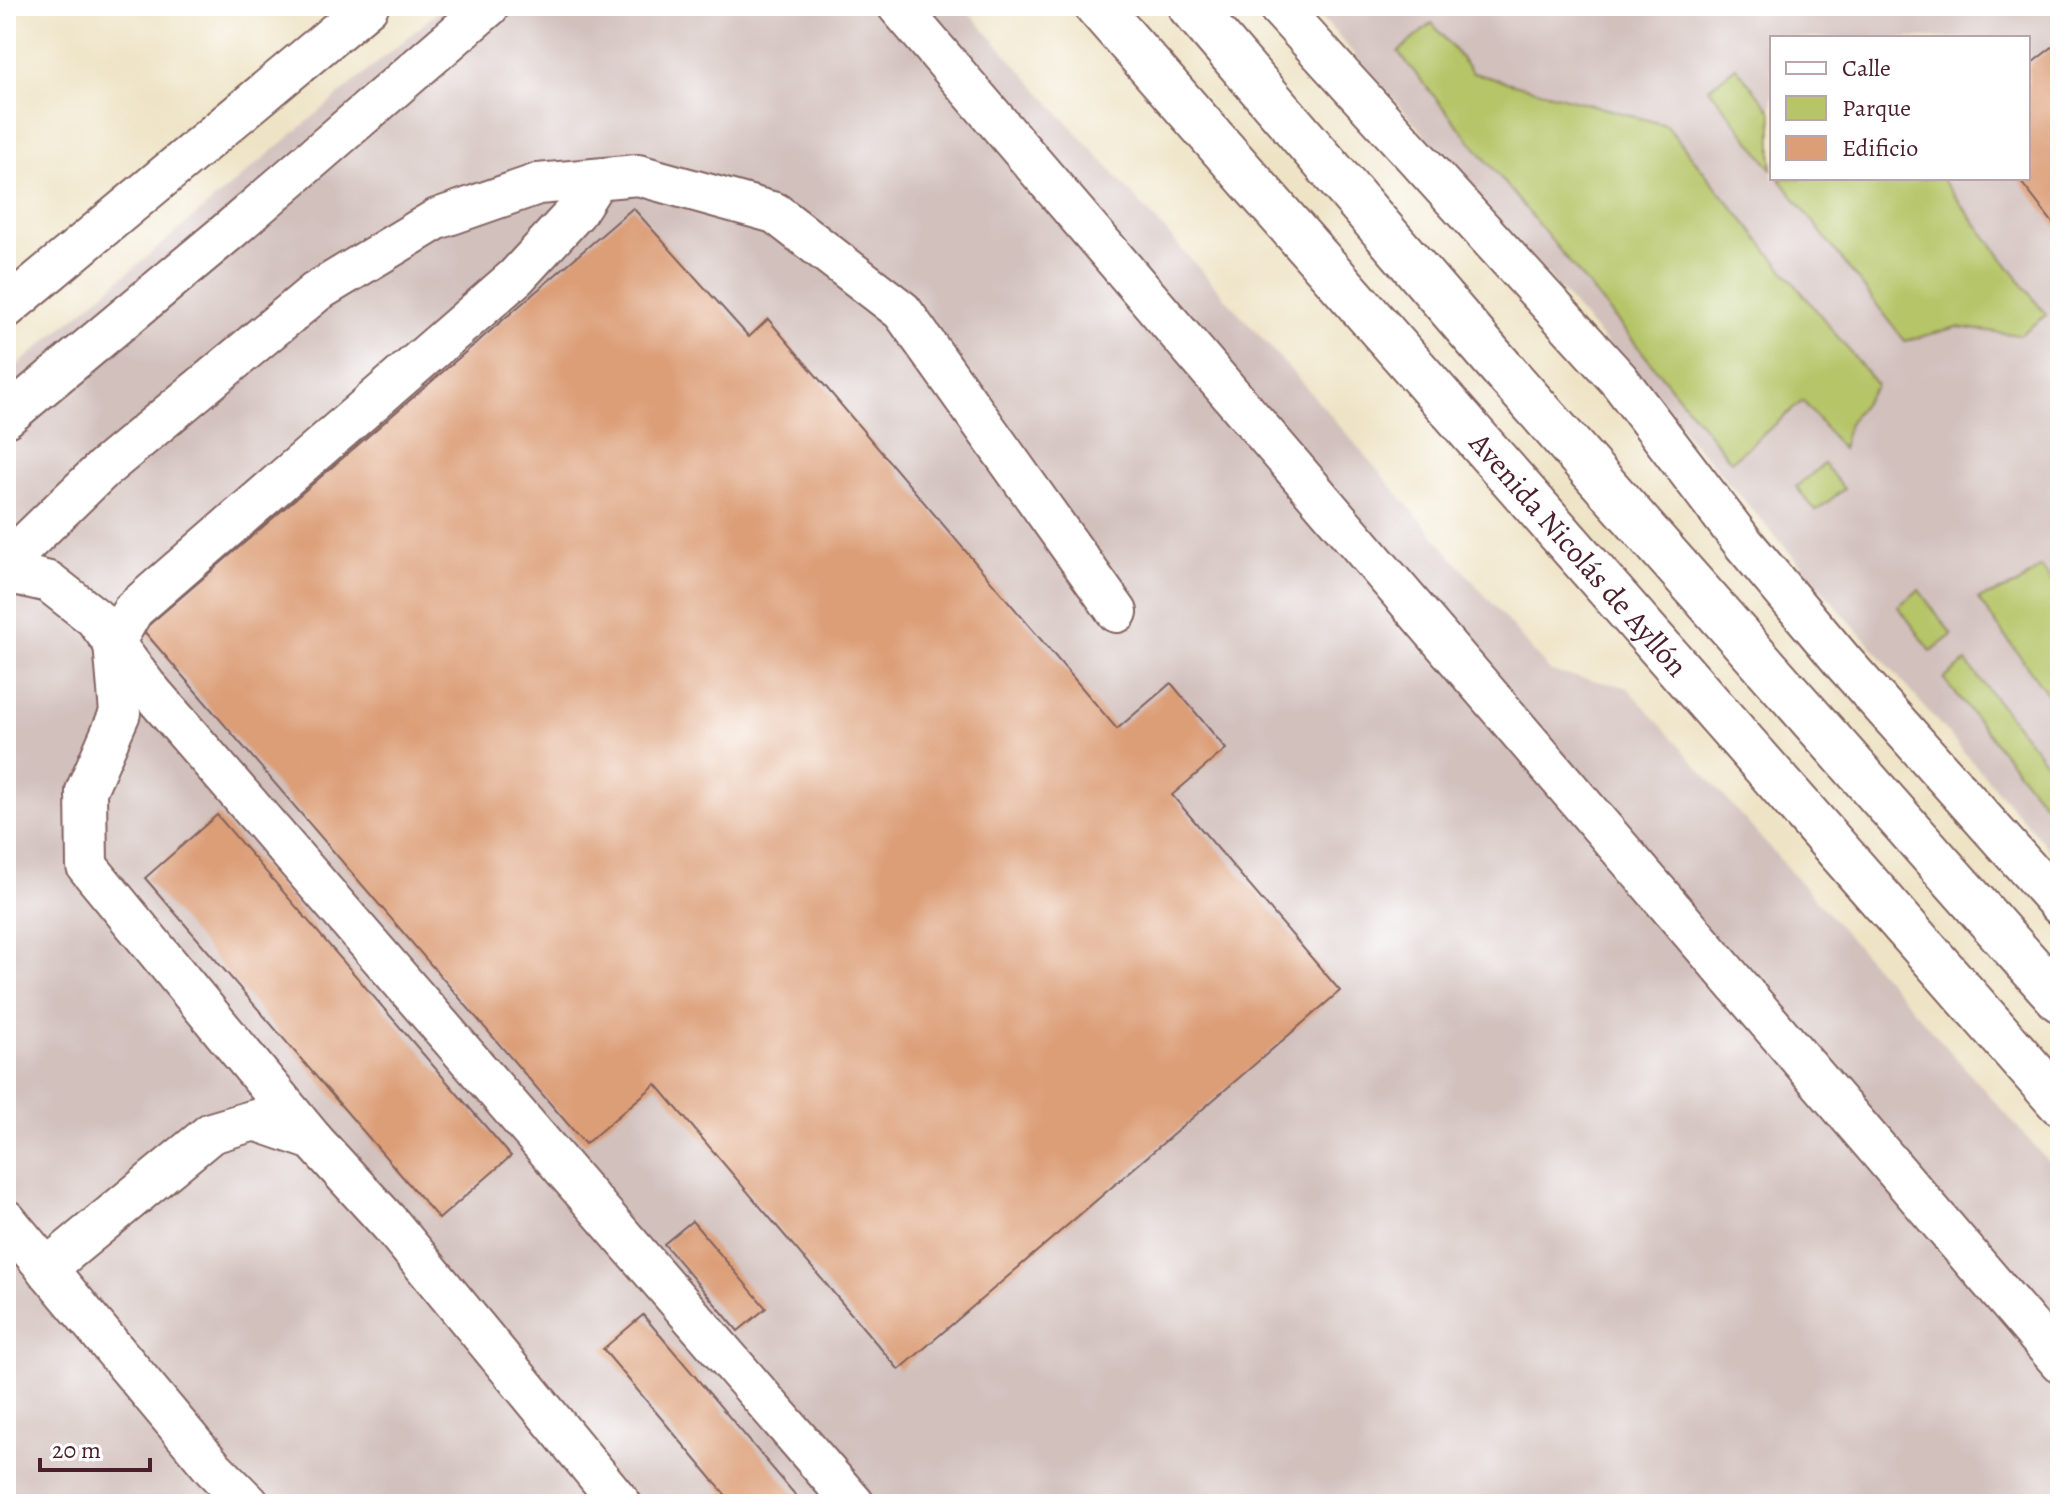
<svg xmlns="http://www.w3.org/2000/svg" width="2066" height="1510" font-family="Alegreya,serif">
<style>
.industrial{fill:#d1c0bc;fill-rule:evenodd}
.green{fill:#b5c568;stroke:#80724a;stroke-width:2}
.building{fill:#dc9e77}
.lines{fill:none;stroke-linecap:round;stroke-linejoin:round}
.minor-casing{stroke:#836461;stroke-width:44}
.major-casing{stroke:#836461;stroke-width:48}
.minor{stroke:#fff;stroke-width:40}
.major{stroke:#fff;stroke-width:44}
.labels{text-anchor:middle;stroke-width:6;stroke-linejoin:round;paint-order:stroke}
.street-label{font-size:30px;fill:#4a1f2b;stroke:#fff}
</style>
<rect width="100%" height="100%" fill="#fff"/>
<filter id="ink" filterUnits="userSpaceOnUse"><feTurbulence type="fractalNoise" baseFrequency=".0125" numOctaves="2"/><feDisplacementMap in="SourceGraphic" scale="16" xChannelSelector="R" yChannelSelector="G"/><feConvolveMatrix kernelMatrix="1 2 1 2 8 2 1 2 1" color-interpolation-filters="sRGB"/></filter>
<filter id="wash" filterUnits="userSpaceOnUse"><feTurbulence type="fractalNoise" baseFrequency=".006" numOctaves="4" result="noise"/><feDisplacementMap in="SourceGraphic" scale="32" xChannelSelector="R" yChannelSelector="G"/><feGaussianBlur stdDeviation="1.8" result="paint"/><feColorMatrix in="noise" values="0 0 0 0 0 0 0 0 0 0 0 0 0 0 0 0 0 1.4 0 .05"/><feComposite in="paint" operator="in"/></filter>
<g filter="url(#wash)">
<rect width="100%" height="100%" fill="#eee3c5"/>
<!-- industrial -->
<g class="industrial">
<path d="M445,6H963L1320,403L1551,672L1627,687L2060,1175V1504H6V375Z"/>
<path d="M1312,6H2060V862ZM1772,38H2028V178H1772Z"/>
</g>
<!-- green -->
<g class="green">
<path d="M1432,23L1473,73L1666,125L1877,385L1849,422L1842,449L1803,401L1731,461L1398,52Z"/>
<path d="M1736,67L1772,112V169L1709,88Z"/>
<path d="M1779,178H1941L2046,315L2020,335L1957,327L1905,341Z"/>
<path d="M1824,464L1844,489L1816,511L1796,487Z"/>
<path d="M2041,567L2060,593V711L1978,599L2017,585Z"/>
<path d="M1919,590L1952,635L1931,651L1898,606Z"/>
<path d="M1966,662L2060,780V810L2053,815L1944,679Z"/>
</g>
<g id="blocks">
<!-- building -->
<g class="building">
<path d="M2060,41V232L2018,178H2028V66Z"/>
<path d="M633,208L749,337L768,319L1117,729L1171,683L1226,749L1172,795L1340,991L899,1370L656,1084L585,1144L143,630Z"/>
<path d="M217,815L511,1156L439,1219L145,878Z"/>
<path d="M692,1221L766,1308L738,1331L664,1244Z"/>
<path d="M643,1315L803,1504H733L603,1349Z"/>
</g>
</g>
</g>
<g filter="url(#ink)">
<use href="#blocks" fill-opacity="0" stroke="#836461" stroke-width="2"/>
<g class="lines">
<defs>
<g id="minor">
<path d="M898,6L2060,1362"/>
<path d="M1278,6L1619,380L1744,544L1844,663L2060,905"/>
<path d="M6,308L368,6"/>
<path d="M6,417L230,230L489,6"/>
<path d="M6,563L103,469L316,292L437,219L538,184L638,175L775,213L902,311L1117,612"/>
<path d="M6,572L49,582L95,618L146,686L854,1504"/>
<path d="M313,1140L87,866L86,791L120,713L114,643L133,610L516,277L576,212L597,179"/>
<path d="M6,1220L213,1468L249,1504"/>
<path d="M46,1269L211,1133L255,1120L313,1140L392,1226L621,1504"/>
</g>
<g id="major">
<path id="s1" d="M1097,6L2060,1103"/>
<path d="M1190,6L1491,356L2060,1000"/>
</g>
</defs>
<!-- minor casing -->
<use href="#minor" class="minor-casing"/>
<!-- major casing -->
<use href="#major" class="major-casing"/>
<!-- minor -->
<use href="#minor" class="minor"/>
<!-- major -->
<use href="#major" class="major"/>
</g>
</g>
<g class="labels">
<!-- street labels -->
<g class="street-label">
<text dy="10" stroke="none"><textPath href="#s1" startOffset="730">Avenida Nicolás de Ayllón</textPath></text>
</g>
</g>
<!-- margin -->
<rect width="2066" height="1510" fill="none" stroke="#fff" stroke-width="32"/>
<!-- legend -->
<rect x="1770" y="36" width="260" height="144" fill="#ffffff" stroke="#b7a5aa" stroke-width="2"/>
<rect x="1786" y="62" width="40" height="12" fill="#ffffff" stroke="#b7a5aa" stroke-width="2"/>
<text x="1842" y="76" font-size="24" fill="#4a1f2b">Calle</text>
<rect x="1786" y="96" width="40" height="24" fill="#b5c568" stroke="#b7a5aa" stroke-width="2"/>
<text x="1842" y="116" font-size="24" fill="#4a1f2b">Parque</text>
<rect x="1786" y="136" width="40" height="24" fill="#dc9e77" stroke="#b7a5aa" stroke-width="2"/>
<text x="1842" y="156" font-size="24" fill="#4a1f2b">Edificio</text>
<!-- scale -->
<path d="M40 1458v12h110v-12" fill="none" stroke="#4a1f2b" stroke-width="4"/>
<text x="52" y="1458" font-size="24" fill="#4a1f2b" stroke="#ffffff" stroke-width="6" paint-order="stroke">20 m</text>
</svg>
